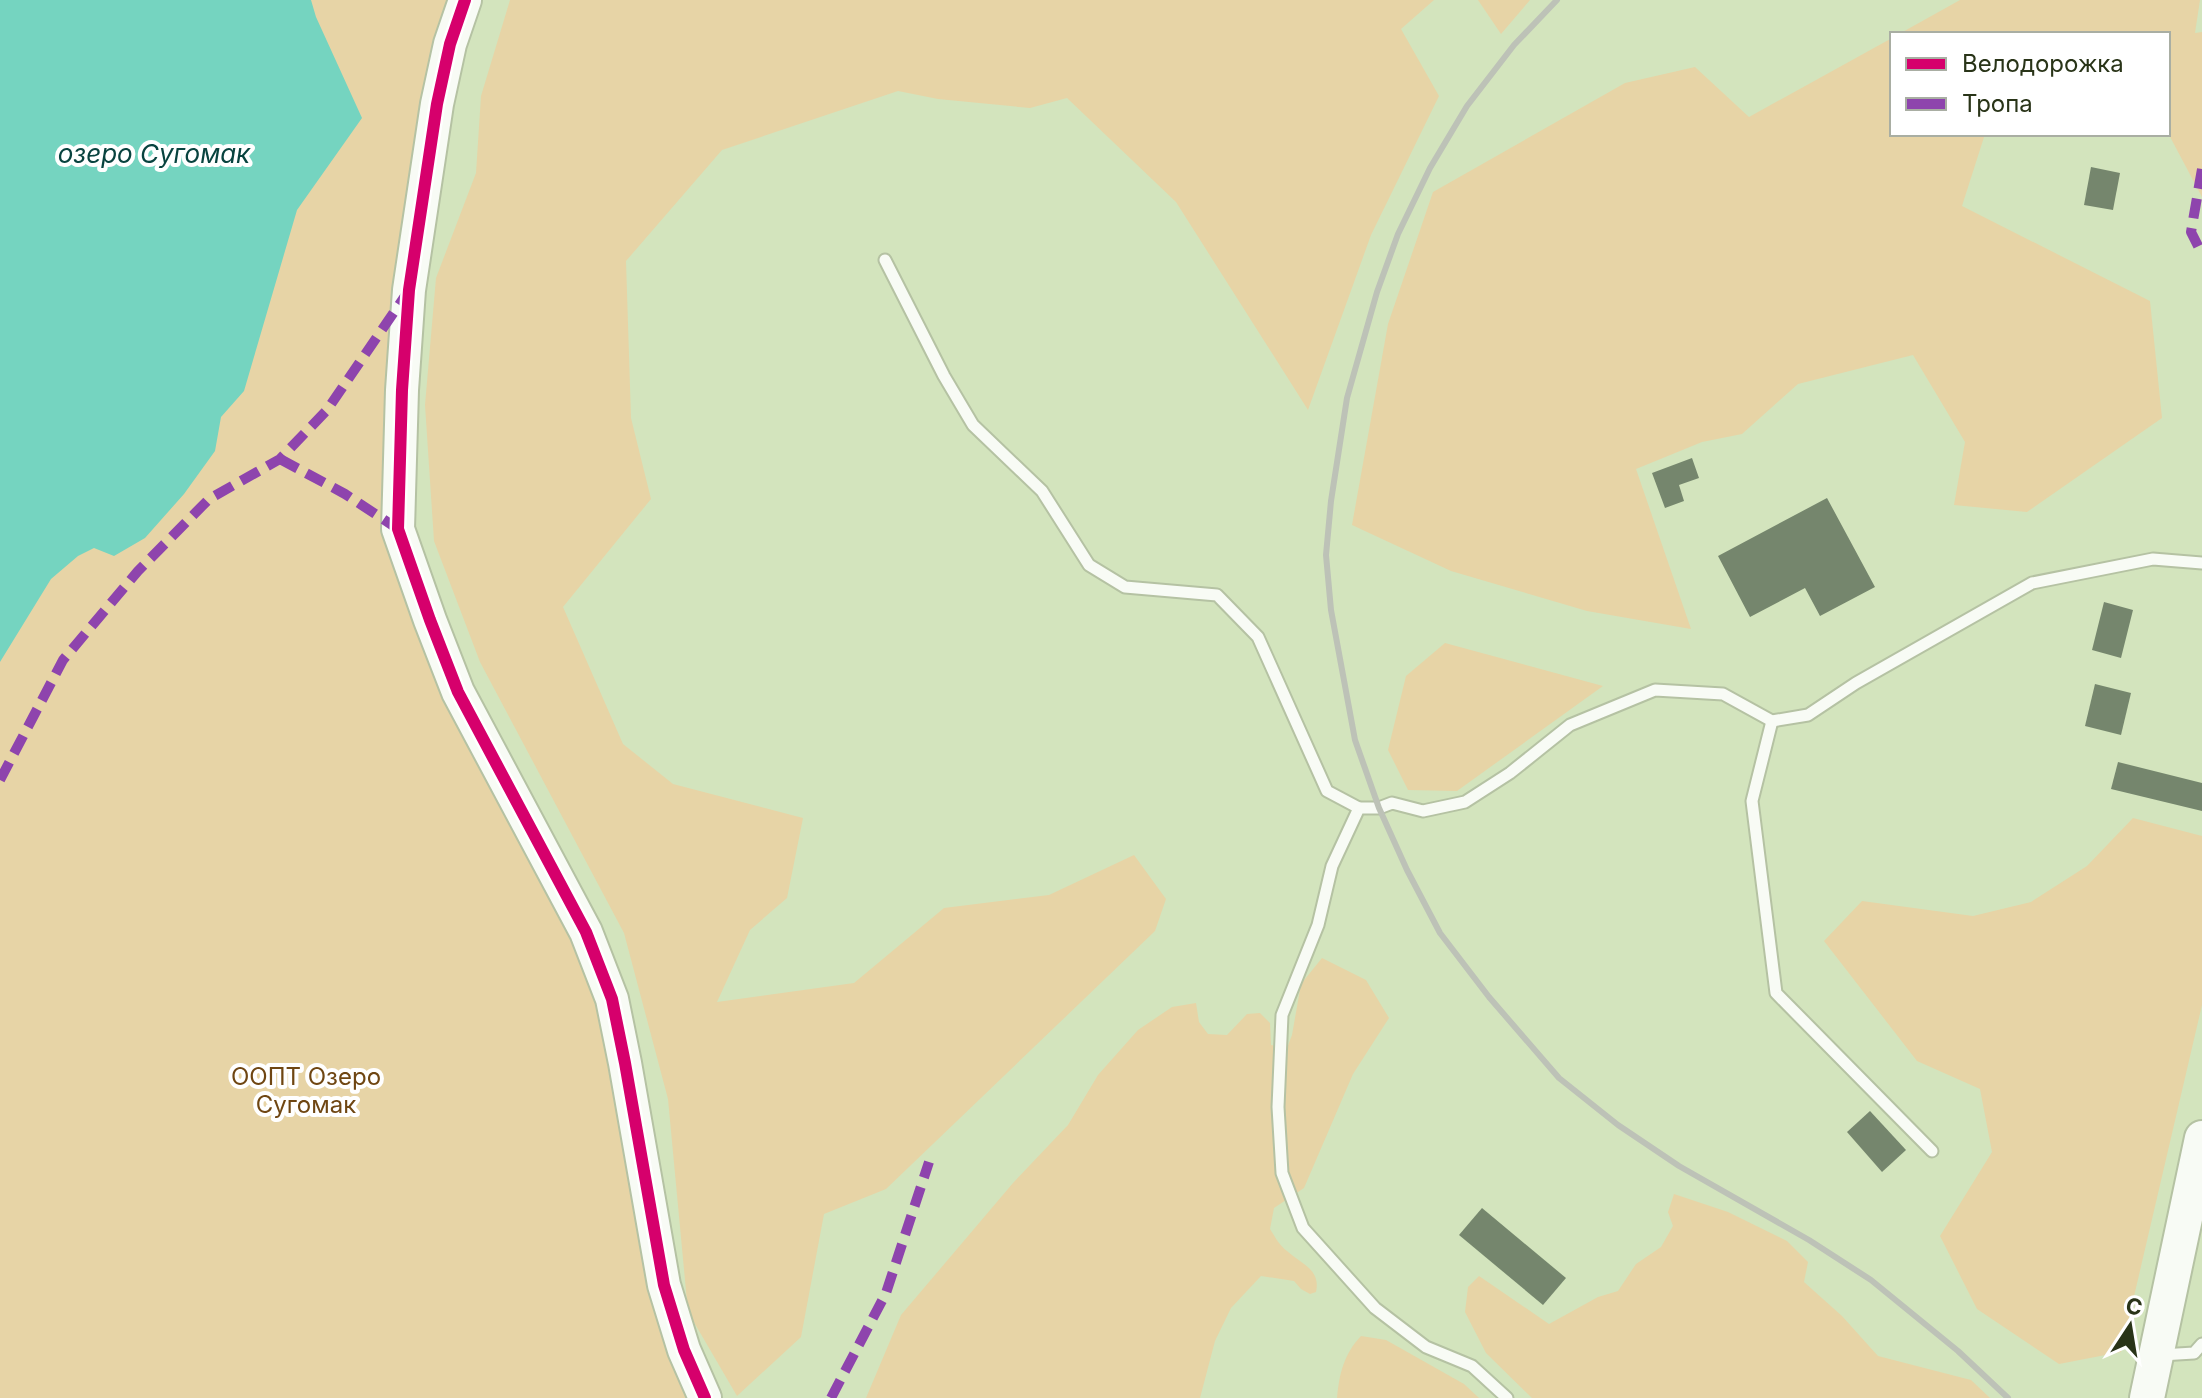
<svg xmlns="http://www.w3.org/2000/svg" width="2202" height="1398" font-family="Inter,sans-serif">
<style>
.green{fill:#e7d4a6}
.water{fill:#75d4c0}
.building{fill:#75866d}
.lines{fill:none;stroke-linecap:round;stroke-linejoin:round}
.lane-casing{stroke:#b5c2a3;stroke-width:15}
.secondary-casing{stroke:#b5c2a3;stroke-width:36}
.primary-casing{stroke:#b5c2a3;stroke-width:38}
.lane{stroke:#f8fbf5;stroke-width:11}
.secondary{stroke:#f8fbf5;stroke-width:32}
.primary{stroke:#f8fbf5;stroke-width:34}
.rail{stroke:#bdc2b7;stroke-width:6}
.quiet{stroke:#8e44ad;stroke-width:10;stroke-dasharray:20 10;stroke-linecap:butt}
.cycleway-casing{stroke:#fff;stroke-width:17}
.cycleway{stroke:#d6006c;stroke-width:12}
.labels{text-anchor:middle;stroke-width:8;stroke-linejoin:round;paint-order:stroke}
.park-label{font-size:24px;fill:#6f4612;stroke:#fff}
.water-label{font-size:26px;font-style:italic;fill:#08433f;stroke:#fff}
</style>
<rect width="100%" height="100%" fill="#d3e4bd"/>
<!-- green -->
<g class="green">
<path d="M0,0H453L388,534L607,1015L691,1398H0Z"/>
<path d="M510,0H1434L1401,29L1439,96L1371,235L1308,410L1176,202L1067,98L1030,108L938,99L898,91L722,150L626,261L631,418L651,499L563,607L623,744L673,784L803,818L787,898L750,930L717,1002L854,983L944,908L1049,895L1134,855L1166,899L1155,931L886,1189L824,1214L801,1337L737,1396L688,1312L668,1099L624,933L480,662L434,541L425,405L436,278L476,173L481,96Z"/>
<path d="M1478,0H1530L1501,34Z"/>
<path d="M1960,0H2200L2195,33L2202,32V197L2168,133V34H1899Z"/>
<path d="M1892,38V134H1985L1962,206L2150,301L2162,418L2027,512L1954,505L1965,442L1913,355L1798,384L1742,434L1702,442L1636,469L1691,629L1587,611L1451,571L1352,525L1388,324L1433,192L1625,83L1695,67L1749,117Z"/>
<path d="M1445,643L1603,686L1457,791L1408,790L1388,750L1406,676Z"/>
<path d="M2133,818L2202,836V1005L2121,1352L2059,1364L1977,1309L1940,1236L1992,1152L1980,1089L1917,1061L1824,941L1862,901L1973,916L2031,902L2087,866Z"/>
<path d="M1322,958L1366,980L1389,1018L1353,1074L1304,1188L1274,1208L1270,1229C1275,1237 1280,1246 1287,1251C1301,1264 1321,1269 1316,1292L1310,1294L1301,1289L1294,1281L1261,1276L1231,1308L1215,1341L1200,1398H866L901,1315L1013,1183L1068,1125L1098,1075L1138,1030L1172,1007L1196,1003L1199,1022L1208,1034L1227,1035L1247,1014L1260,1013L1270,1023L1271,1045L1287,1048L1292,1035L1301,984Z"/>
<path d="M1674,1194L1728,1212L1787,1241L1808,1262L1804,1282L1842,1316L1878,1356L1971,1380L1990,1398H1532L1486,1353L1465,1312L1468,1287L1479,1276L1549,1324L1598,1297L1618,1291L1636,1264L1661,1247L1673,1226L1668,1212Z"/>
<path d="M1361,1336L1386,1340L1464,1384L1479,1398H1337C1339,1374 1344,1354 1361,1336Z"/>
</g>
<!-- water -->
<path class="water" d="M0,0H311L316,17L362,118L297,210L244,391L221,417L215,451L184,494L145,538L114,556L94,548L78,556L51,579L0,662Z"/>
<!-- building -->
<g class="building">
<path d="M2091,167L2120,173L2113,210L2084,205Z"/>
<path d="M1692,458L1699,478L1679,485L1684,501L1665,508L1652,473Z"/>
<path d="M1827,498L1875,587L1820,616L1805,588L1750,617L1718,556Z"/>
<path d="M2104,602L2133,610L2121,658L2092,650Z"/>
<path d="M2095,684L2131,693L2121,735L2085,726Z"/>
<path d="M2118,762L2202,783V811L2111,789Z"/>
<path d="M1870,1111L1906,1150L1882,1172L1847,1132Z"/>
<path d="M1482,1208L1566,1278L1543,1305L1459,1235Z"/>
</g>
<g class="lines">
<defs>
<g id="lane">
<path d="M885,260L944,376L973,425L1042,491L1089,565L1125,587L1217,595L1258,637L1327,791L1359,808"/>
<path d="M1772,721L1752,801L1776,993L1932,1151"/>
<path d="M2161,1355L2194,1353L2202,1344"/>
<path d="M1507,1398L1472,1366L1426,1347L1375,1308L1303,1228L1282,1173L1278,1107L1282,1015L1318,925L1332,866L1359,808H1379L1392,803L1423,811L1465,802L1510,773L1570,725L1655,690L1723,694L1772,721L1808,715L1856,683L2032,583L2153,559L2202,563"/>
</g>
<path id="secondary" d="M465,0L450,44L437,104L409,290L402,390L398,529L430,620L458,692L586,932L612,999L625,1063L664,1285L684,1350L705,1398"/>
<path id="primary" d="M2147,1398L2202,1138"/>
</defs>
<!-- lane casing -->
<use href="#lane" class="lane-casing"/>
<!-- secondary casing -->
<use href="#secondary" class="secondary-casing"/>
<!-- primary casing -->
<use href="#primary" class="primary-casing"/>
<!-- lane -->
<use href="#lane" class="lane"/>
<!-- secondary -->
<use href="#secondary" class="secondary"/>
<!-- primary -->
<use href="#primary" class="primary"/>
<!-- rail -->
<path class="rail" d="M1557,0L1514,45L1467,106L1430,168L1398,234L1377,292L1347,398L1331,501L1326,555L1331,610L1355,740L1379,808L1407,870L1440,933L1489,997L1559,1078L1618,1125L1679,1166L1809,1240L1871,1280L1958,1351L2008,1398"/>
<!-- quiet -->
<g class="quiet">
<path d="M2202,169L2191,232L2202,254"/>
<path d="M280,459L345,494L398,529"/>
<path d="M0,780L63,660L138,571L209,499L280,459L327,410L405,296"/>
<path d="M831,1398L886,1293L929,1162"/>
</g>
<defs>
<path id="cycleway" d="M465,0L450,44L437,104L409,290L402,390L398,529L430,620L458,692L586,932L612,999L625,1063L664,1285L684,1350L705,1398"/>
</defs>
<!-- cycleway casing -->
<use href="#cycleway" class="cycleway-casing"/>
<!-- cycleway -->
<use href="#cycleway" class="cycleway"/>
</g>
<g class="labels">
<!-- park labels -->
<g class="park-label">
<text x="306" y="1085">ООПТ Озеро<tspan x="306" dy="28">Сугомак</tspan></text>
</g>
<!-- water labels -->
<g class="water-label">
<text x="154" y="163">озеро Сугомак</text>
</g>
</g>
<!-- legend -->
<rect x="1890" y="32" width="280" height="104" fill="#ffffff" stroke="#a9aea3" stroke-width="2"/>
<rect x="1906" y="58" width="40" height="12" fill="#d6006c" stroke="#a9aea3" stroke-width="2"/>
<text x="1962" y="72" font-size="24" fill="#293418">Велодорожка</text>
<rect x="1906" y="98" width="40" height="12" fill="#8e44ad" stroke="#a9aea3" stroke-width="2"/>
<text x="1962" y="112" font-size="24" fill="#293418">Тропа</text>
<!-- north arrow -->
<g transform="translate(2130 1326) rotate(12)" stroke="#ffffff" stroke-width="6" paint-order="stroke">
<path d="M0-6L14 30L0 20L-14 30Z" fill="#293418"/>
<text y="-12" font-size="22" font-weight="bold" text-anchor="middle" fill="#293418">С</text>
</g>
</svg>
